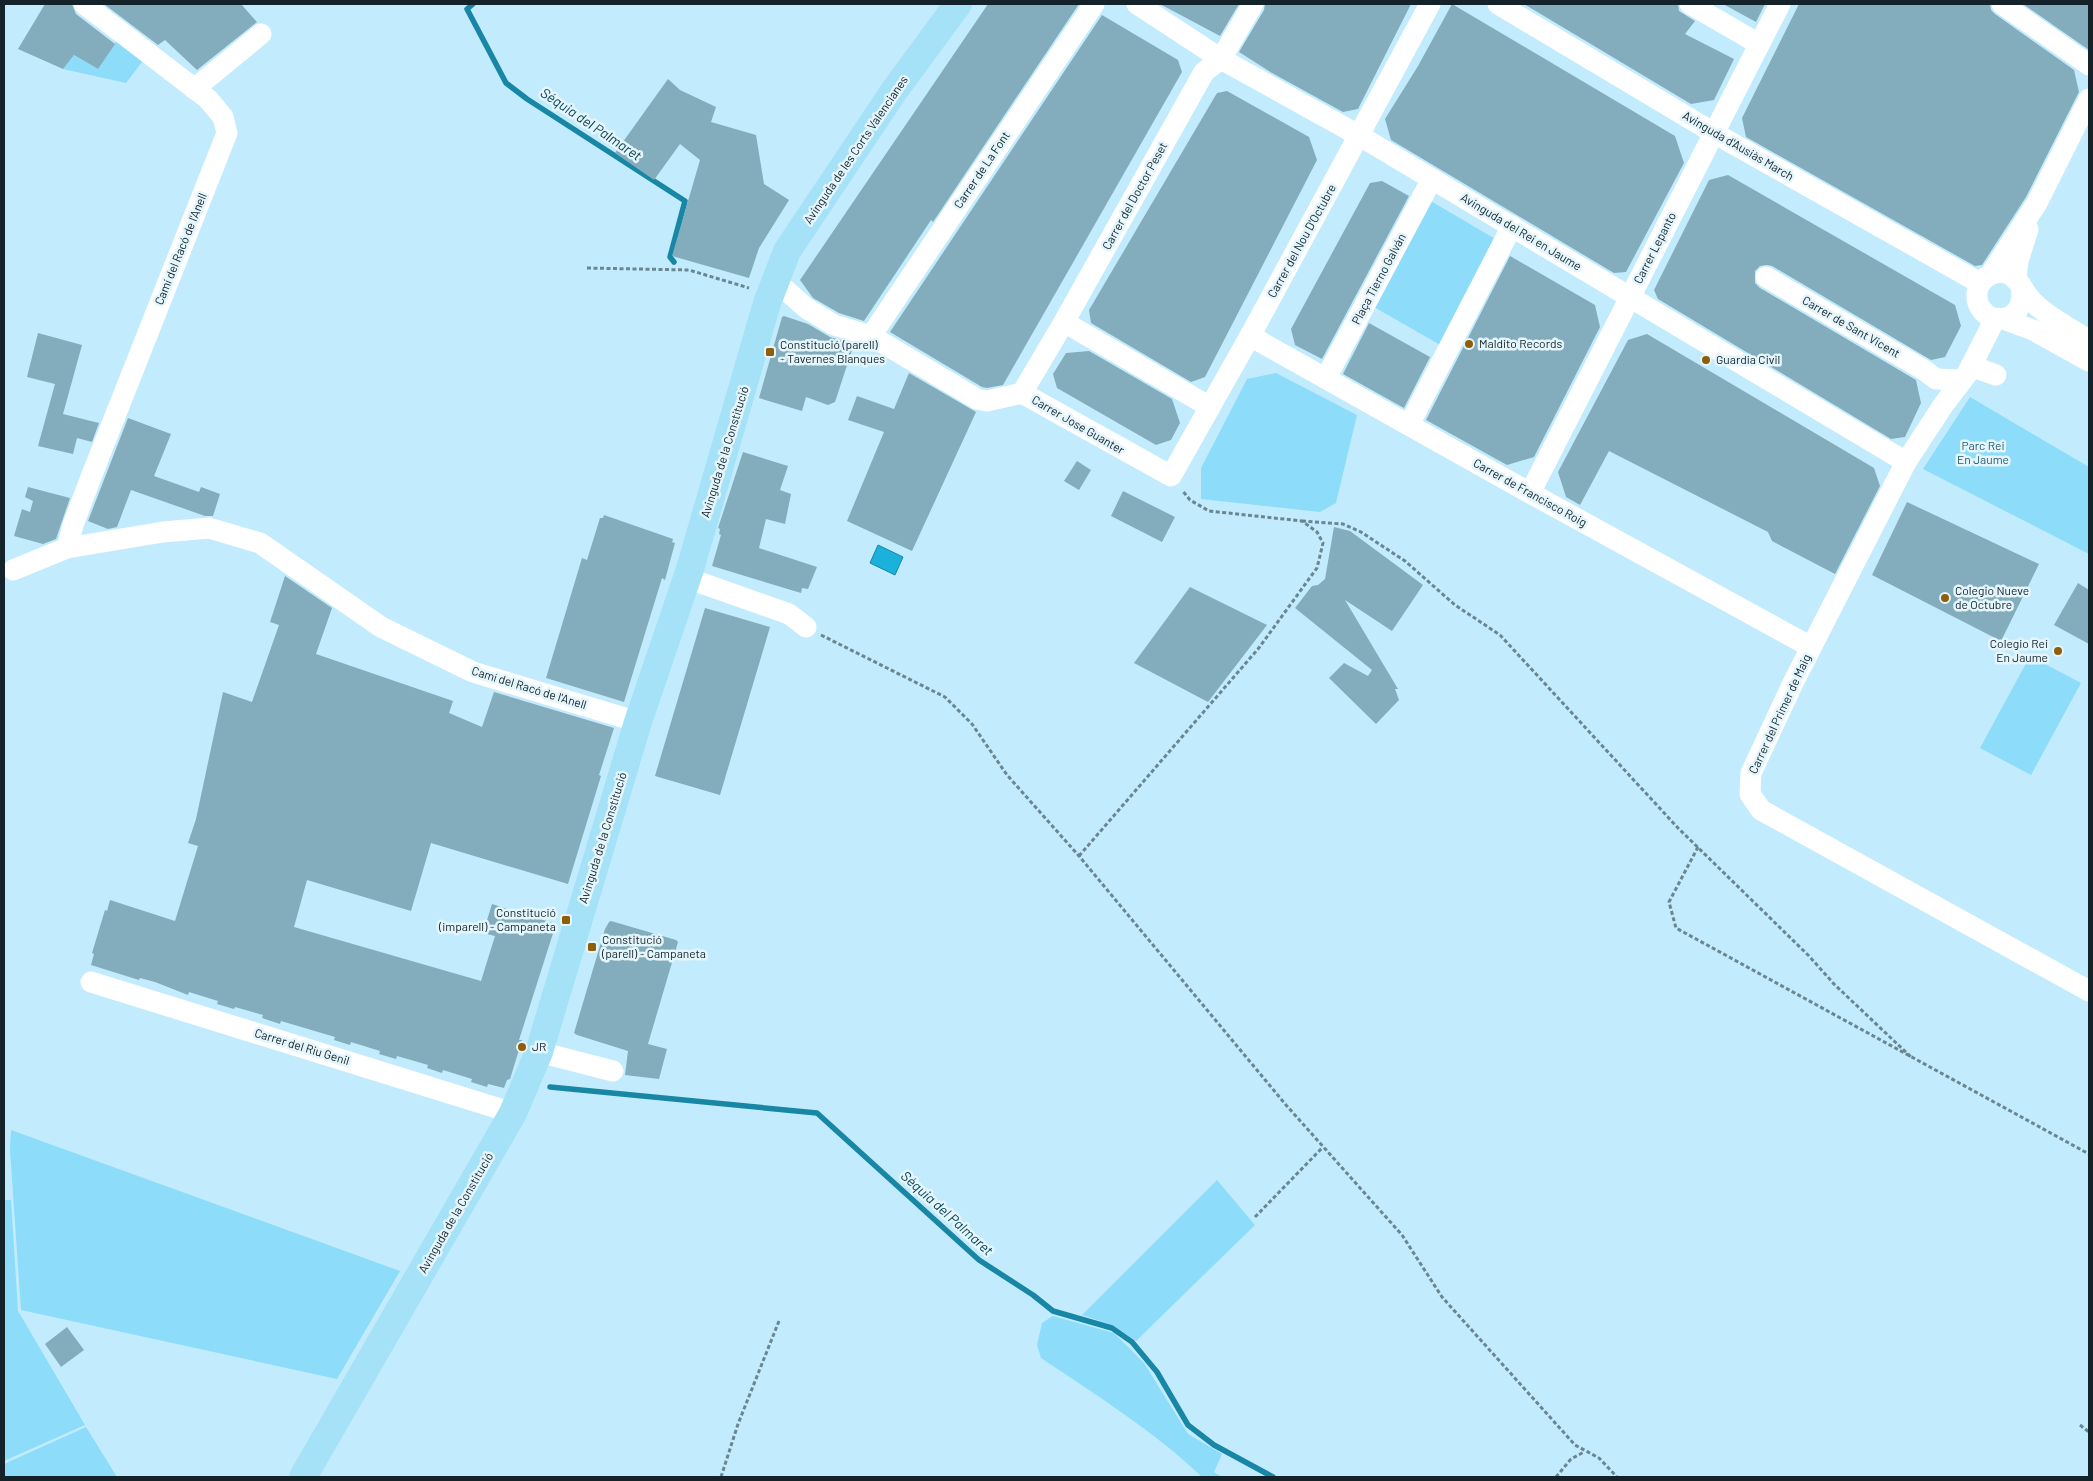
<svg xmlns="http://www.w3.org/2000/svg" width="2093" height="1481" font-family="Barlow,sans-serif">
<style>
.green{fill:#8cdcfa}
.water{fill:#1ab1da;stroke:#1886a5}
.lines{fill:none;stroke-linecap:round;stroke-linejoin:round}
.stream{stroke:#1886a5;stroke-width:5.5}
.building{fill:#83acbc}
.path{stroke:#698691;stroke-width:3;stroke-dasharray:4 2.5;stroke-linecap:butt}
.minor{stroke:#fff;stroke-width:21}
.major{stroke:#a6e2f7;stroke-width:28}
.poi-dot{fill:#8e5e09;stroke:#e4f5fc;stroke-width:2}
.labels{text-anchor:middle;stroke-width:5;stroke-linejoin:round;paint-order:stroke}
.street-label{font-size:12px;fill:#132329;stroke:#e4f5fc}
.poi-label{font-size:12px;fill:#132329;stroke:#e4f5fc;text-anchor:start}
.park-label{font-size:12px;fill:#275c6e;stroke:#e4f5fc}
.water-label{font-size:14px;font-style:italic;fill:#003c4d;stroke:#e4f5fc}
</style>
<rect width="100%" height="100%" fill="#c2ecfd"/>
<!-- green -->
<g class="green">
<path d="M117,40L145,58L126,83L63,69L74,55L98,69Z"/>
<path d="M1429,200L1497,240L1442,346L1374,307Z"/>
<path d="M1276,373L1357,415L1336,503L1320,512L1201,499V468L1247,379Z"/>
<path d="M1970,397L2089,467V554L1923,469Z"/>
<path d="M2030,656L2081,683L2031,775L1980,748Z"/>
<path d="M11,1130L400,1271L337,1379L21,1310L10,1150Z"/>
<path d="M1217,1180L1255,1225L1136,1341L1113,1325L1082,1315Z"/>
<path d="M4,1200H11L18,1311L85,1425L4,1461Z"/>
<path d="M1053,1316L1114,1333L1144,1363L1188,1434L1222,1454L1214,1472L1222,1477H1202C1154,1431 1096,1395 1041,1358L1037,1345L1042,1323Z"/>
<path d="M86,1427L117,1477H4V1464Z"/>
</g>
<!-- water -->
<path class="water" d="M878,545L903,557L895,575L870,563Z"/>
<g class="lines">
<!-- stream -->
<g class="stream">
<path d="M473,4L467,9L506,83L527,99L685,201L670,257L674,262"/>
<path d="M550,1087L817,1113L979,1260L1033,1295L1053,1311L1112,1328L1132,1342L1157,1372L1188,1425L1214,1445L1273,1477"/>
</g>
</g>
<!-- building -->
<g class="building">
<path d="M45,4H72L76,14L115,44L98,69L74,55L63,69L18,49Z"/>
<path d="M104,4H241L257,22L197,70L165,40L158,45Z"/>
<path d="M988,4H1079L933,222L931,220L864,321L839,313L813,298L800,280Z"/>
<path d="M1160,4H1239L1220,36Z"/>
<path d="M1265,4H1411L1358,109L1343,112L1272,73L1239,52L1264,10Z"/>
<path d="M1452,4L1675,136L1684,163L1626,272L1614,273L1391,140L1385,119L1418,66Z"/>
<path d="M1524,4H1678L1679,11L1695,21L1685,34L1734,59L1714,100L1691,104Z"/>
<path d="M1723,4H1765L1756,22Z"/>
<path d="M1799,4H1990L1991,10L1995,14L2074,70L2079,92L2026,197L1982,265L1975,266L1746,137L1742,118Z"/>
<path d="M2023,4H2089V50Z"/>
<path d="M1102,15L1178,60L1182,72L1003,385L987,388L982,387L890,332Z"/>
<path d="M668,79L680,90L716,107L711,122L756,135L764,184L789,200L759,248L749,278L672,256L700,160L680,144L654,180L615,153Z"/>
<path d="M1227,91L1309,137L1317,160L1205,377L1191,382L1091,323L1089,310L1217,93Z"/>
<path d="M1728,175L1955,305L1961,326L1945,357L1931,360L1772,266L1767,265L1760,266L1755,271V283L1760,288L1916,380L1921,403L1905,437L1891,439L1658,299L1654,290L1709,180Z"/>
<path d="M1382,181L1409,196L1322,359L1295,345L1291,329L1370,183Z"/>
<path d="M1510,256L1595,305L1600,327L1534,457L1507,465L1426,420Z"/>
<path d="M784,316L808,324L830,337L854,344L835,402L828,405L806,397L802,411L759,398L782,317Z"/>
<path d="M1369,323L1430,357L1404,408L1343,374Z"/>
<path d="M38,333L82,345L63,414L99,423L92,442L77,438L73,454L38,446L55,384L27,377Z"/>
<path d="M1647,334L1874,468L1880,486L1835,574L1772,541L1768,532L1609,451L1580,505L1566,497L1558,472L1628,340Z"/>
<path d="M1089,351L1172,399L1180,423L1171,440L1156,445L1057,388L1053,374L1066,353Z"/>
<path d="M909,373L976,412L912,551L847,521L884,432L848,420L857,396L894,409Z"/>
<path d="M128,418L171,434L154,476L199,492L201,487L220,494L213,516H205L131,490L117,527L108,529L88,521Z"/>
<path d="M743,452L788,466L780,490L791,494L785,524L766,519L759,548L817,567L808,589L802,588L801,593L712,566L721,535L719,534L720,529L718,528Z"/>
<path d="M1077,461L1091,470L1079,490L1064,481Z"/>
<path d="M28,487L70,498L56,539L43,544L14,536L22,509L30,512L33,501L25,497Z"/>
<path d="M1123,491L1175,517L1162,542L1111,516Z"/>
<path d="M1907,502L2039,564L2001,641L1872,575Z"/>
<path d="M604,515L673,539L672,542L675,543L665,580L662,578L624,702L546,678L582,558L587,560L600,518H603Z"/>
<path d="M1334,527L1350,531L1423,585L1392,631L1345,600L1398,689H1395L1399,700L1376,724L1329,678L1344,663L1368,676L1372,670L1295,608L1312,586L1318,585L1325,579Z"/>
<path d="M285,576L332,608L316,654L453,701L449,713L482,727L494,692L614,728L599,775L601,776L568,884L431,843L411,911L307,880L294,927L481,981L495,936L483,933L492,904L556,924L519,1040H522L510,1079L507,1080L504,1088L488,1084L487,1087L471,1082L472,1079L443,1070L442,1073L427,1068L428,1065L411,1060L397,1056L396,1059L379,1054L380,1051L351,1042L350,1045L334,1040L335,1037L281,1021L280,1024L262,1018L263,1015L235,1007L234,1009L217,1004L218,1001L189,992L188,995L155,982L140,978L139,980L91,965L94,954L92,953L105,910L107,911L110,900L175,921L198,846L188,843L196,819L223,692L252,702L279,625L270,622Z"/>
<path d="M2078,583L2089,590V644L2054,625Z"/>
<path d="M1190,587L1267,625L1208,702L1134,663Z"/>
<path d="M705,608L770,627L720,795L655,776Z"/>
<path d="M611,921L676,940L678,942L648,1044L667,1049L659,1079L625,1075L628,1051L577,1035L574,1033L605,929L609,922Z"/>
<path d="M67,1327L84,1350L61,1367L45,1344Z"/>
</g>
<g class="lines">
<!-- path -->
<g class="path">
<path d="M587,268L689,270L749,288"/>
<path d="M1302,521L1343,524L1361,532L1405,561L1455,605L1500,635L1678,828L1809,956L1834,984L1911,1057"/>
<path d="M821,635L945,697L972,724L1007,775L1079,856L1286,1105L1402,1235L1442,1297L1575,1445L1599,1458L1617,1477"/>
<path d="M1698,847L1669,902L1676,928L2089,1154"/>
<path d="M1079,856L1258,649L1317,568L1323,543L1317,532L1302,521L1209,511L1190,500L1182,490"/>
<path d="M1255,1217L1323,1147"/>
<path d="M2080,1425L2089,1432"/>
<path d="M721,1477L738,1424L779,1321"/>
<path d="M1556,1477L1571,1459L1584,1452"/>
</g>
<!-- minor -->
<g class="minor">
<path d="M1137,4L1221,59L1360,136L1906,462"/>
<path d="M1498,4L1714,133L1980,283"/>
<path d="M1690,4L1759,44"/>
<path d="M2002,4L2089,65"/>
<path d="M194,89L261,34"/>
<path d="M1991,274L2037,203L2089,99"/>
<path d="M1766,277L1924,370L1936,379L1962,380"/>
<path d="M2016,279L2018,261L2028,229"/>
<path d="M773,286L786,290L806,308L834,325L871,336L977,399L987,401L1022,393L1171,476L1250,336L1430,4"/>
<path d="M2021,286C2025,309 2012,325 1988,316C1981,310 1977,305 1977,296C1976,280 1994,268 2009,274C2021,280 2025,295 2034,303C2048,317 2072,330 2089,340"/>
<path d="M1995,319L1967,374L1944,404L1906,462L1793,683L1751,773L1750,794L1761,810L2089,991"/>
<path d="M2003,319L2033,330L2089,361"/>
<path d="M1064,322L1210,407"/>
<path d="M871,336L1094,4"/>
<path d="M1250,336L1530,493L1811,647"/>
<path d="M1971,366L1996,375"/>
<path d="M1326,378L1432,179"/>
<path d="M1022,393L1064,322L1204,72L1221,59L1253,4"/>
<path d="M1409,425L1512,226"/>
<path d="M1530,493L1780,4"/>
<path d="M67,548L73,525L93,472L227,133L223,117L208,99L84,4"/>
<path d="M13,570L67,548L163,532L209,528L260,543L381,627L473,672L638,722"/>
<path d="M687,578L789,614L806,627"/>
<path d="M91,982L513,1113"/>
<path d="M539,1052L613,1071"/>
</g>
<!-- major -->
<path class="major" d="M303,1477L513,1113L539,1052L638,722L690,569L767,303L779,272L787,251L894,91L958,4"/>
</g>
<!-- markers -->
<g class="poi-dot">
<circle cx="1469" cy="344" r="5"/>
<rect x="765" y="347" width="10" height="10" rx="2.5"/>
<circle cx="1706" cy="360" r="5"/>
<circle cx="1945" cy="598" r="5"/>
<circle cx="2058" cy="651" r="5"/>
<rect x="561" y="915" width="10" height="10" rx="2.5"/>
<rect x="587" y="942" width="10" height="10" rx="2.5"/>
<circle cx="522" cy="1047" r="5"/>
</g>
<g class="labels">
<!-- street labels -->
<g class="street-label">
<text transform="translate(1738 146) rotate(30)" y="4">Avinguda d'Ausiàs March</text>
<text transform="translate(856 150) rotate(-56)" y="4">Avinguda de les Corts Valencianes</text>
<text transform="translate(982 170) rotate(-56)" y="4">Carrer de La Font</text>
<text transform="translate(1135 196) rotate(-61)" y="4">Carrer del Doctor Peset</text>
<text transform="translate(1521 232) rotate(31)" y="4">Avinguda del Rei en Jaume</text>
<text transform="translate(1302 241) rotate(-61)" y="4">Carrer del Nou D'Octubre</text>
<text transform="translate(1655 248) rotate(-63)" y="4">Carrer Lepanto</text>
<text transform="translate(181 249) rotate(-68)" y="4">Camí del Racó de l'Anell</text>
<text transform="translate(1379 279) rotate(-62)" y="4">Plaça Tierno Galván</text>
<text transform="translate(1851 327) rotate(30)" y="4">Carrer de Sant Vicent</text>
<text transform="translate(1078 425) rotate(30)" y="4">Carrer Jose Guanter</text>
<text transform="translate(725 452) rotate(-73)" y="4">Avinguda de la Constitució</text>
<text transform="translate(1530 493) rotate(29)" y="4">Carrer de Francisco Roig</text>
<text transform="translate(529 688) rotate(17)" y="4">Camí del Racó de l'Anell</text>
<text transform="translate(1780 714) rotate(-65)" y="4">Carrer del Primer de Maig</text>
<text transform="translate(603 838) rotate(-73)" y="4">Avinguda de la Constitució</text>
<text transform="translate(302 1047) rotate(17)" y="4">Carrer del Riu Genil</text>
<text transform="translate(456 1213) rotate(-60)" y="4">Avinguda de la Constitució</text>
</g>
<!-- poi labels -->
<g class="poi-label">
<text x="1479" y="348">Maldito Records</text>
<text x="780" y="349">Constitució (parell)<tspan x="780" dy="14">- Tavernes Blanques</tspan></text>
<text x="1716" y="364">Guardia Civil</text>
<text x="1955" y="595">Colegio Nueve<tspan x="1955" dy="14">de Octubre</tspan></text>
<text x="2048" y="648" text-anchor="end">Colegio Rei<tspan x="2048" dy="14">En Jaume</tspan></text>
<text x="556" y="917" text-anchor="end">Constitució<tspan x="556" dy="14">(imparell) - Campaneta</tspan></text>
<text x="602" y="944">Constitució<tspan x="602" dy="14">(parell) - Campaneta</tspan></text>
<text x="532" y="1051">JR</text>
</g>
<!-- park labels -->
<g class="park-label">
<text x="1983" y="450">Parc Rei<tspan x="1983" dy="14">En Jaume</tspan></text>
</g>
<!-- water labels -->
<g class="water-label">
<text transform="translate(591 124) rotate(34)" y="5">Séquia del Palmaret</text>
<text transform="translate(947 1213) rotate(42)" y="5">Séquia del Palmaret</text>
</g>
</g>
<!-- border -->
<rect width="2093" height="1481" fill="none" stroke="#132329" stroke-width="10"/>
</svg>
